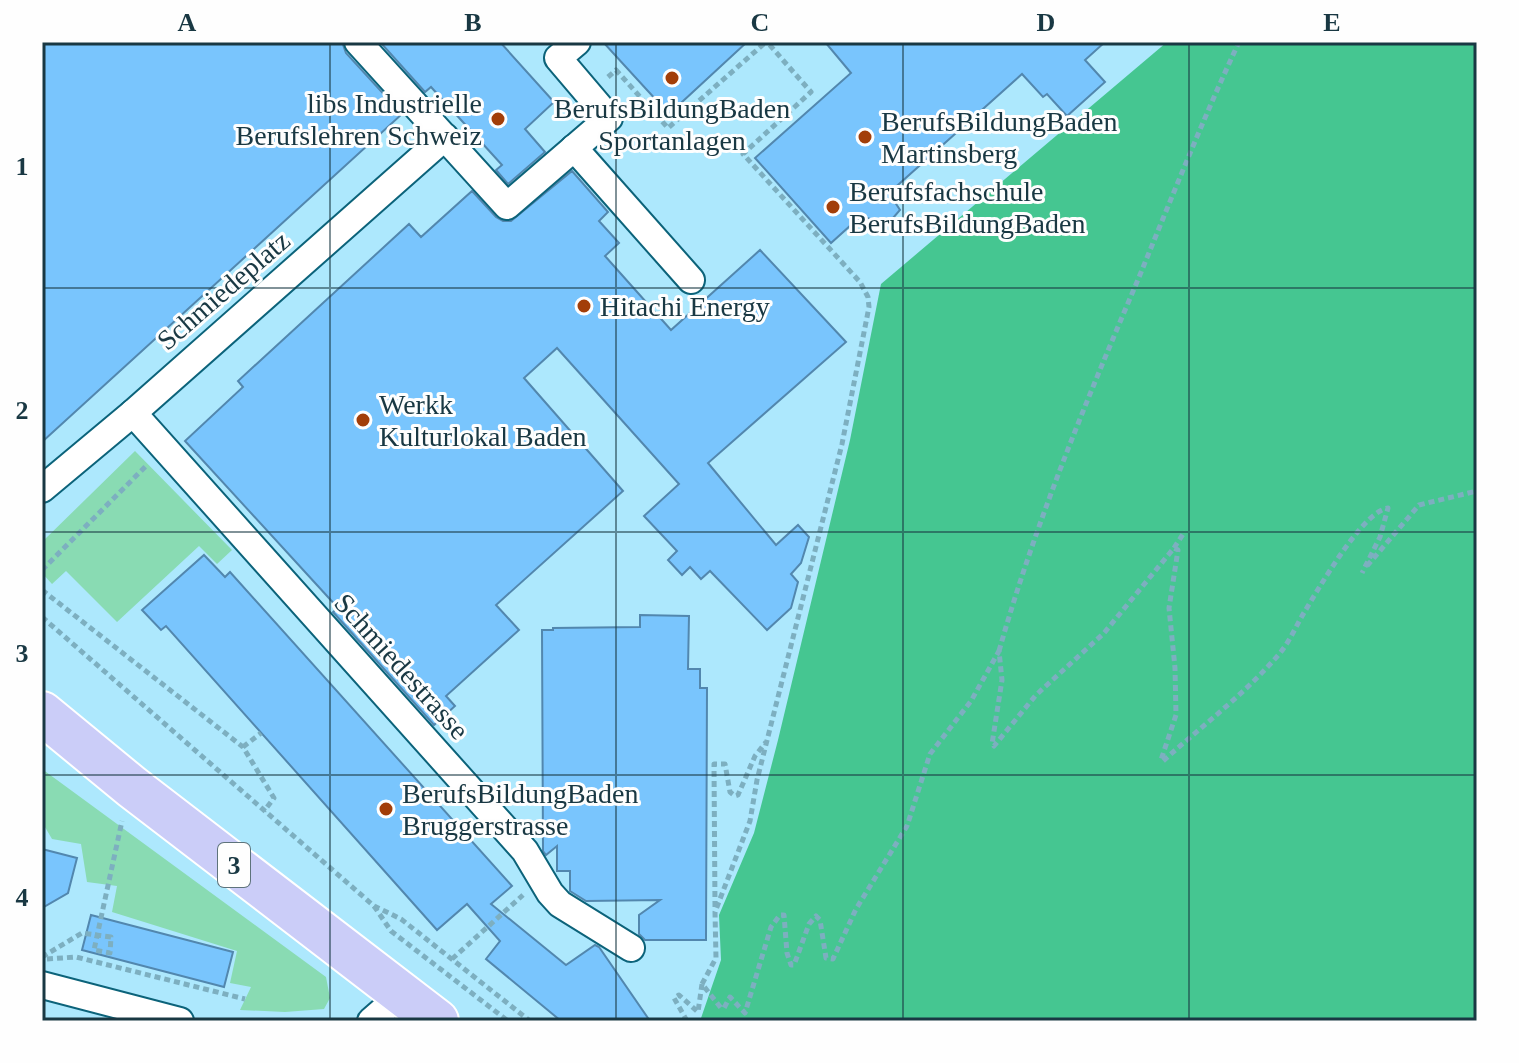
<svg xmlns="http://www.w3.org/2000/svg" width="1519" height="1063" font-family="Georgia,serif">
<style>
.green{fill:#89dbb3}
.forest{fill:#45c691}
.building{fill:#79c5fd;stroke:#5287ae;stroke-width:2}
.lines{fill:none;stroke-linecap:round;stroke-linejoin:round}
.minor-casing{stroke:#0c637a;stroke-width:30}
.primary-casing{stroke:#fff;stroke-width:46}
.path{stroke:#7dafc0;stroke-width:5;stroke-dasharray:6 4;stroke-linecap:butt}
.minor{stroke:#fff;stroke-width:26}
.primary{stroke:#cbcdf8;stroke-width:42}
.grid{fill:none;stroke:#193843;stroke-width:2;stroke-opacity:0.55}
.poi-dot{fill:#a23e09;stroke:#fefefe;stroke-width:3}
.labels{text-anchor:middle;stroke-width:6;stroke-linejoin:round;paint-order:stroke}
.shield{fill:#fefefe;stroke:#5e737b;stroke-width:2}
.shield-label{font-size:26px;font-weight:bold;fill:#193843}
.poi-label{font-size:28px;fill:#193843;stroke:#fefefe;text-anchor:start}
.street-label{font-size:28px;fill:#193843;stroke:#fefefe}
.neatline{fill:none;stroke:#193843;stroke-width:3}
.grid-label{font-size:26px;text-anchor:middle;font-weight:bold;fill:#193843}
</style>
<rect width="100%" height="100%" fill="#ade8fd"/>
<!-- green -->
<g class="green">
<path d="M135,451L232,550L217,564L199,546L117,622L66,571L52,584L42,573V542Z"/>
<path d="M42,769L326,977L330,998L324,1009L285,1012L240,1010L251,987L230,983L237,951L112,912L117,886L87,882L81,844L52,839L42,822Z"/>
</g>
<!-- forest -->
<path class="forest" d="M1167,42H1477V1021H700L721,960L719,915L754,833L778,740L850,440L881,284Z"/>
<!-- building -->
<g class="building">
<path d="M42,42H342L346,53L402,114L42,442Z"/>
<path d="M380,42H500L554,102L525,129L545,152L508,184L496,170L502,165L431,87L425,92Z"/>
<path d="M603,42H747L669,114Z"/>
<path d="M825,42H1105L1085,60L1105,82L1067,116L1047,94L1043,97L1022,74L889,193L900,210L893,218L879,222L861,216L831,243L755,158L851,73Z"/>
<path d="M572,171L608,212L599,221L619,243L605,256L671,330L760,250L846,342L708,463L776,545L798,525L809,537L801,563L791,574L798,582L791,608L767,630L710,571L701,579L690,567L682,575L668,560L677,551L644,516L679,484L557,348L524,378L623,491L496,605L519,630L446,696L455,706L434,725L333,612L338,608L185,441L243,387L238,381L409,224L421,237L472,191L496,217L503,221H511Z"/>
<path d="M204,555L225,577L230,572L512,886L491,904L566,965L595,945L599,947L650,1021H561L486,959L500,941L467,904L437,930L166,626L161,630L142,610Z"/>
<path d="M640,615L689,616L688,669H700V688H707L706,940H645L639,934V915L660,900L586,901L570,891V871H557V846L546,855L543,851L542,630H553V628L640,627Z"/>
<path d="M42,849L77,858L68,893L42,908Z"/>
<path d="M91,915L233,952L224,987L82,950Z"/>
</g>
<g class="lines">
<defs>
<g id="minor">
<path d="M358,42L507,206L609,118L558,58L577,42"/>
<path d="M574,148L691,280"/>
<path d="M133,413L525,851L550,893L560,904L631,948"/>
<path d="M42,489L133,413L445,137"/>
<path d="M42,985L180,1021"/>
<path d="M371,1021L402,994"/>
</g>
<path id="primary" d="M42,713L132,787L437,1021"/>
</defs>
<!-- minor casing -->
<use href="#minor" class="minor-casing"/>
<!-- primary casing -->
<use href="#primary" class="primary-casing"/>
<!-- path -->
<g class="path">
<path d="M608,77L616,70L668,128L766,42"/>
<path d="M1174,548L1185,531"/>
<path d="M1367,566L1419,505L1477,491"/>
<path d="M42,570L146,466"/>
<path d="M42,590L243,747L274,798L264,811"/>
<path d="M42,617L374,906L401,919L530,1021"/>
<path d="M999,651C1035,524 1085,404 1137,282C1170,202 1202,121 1239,42"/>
<path d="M243,747L261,733"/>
<path d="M374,906L391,931L508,1021"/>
<path d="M715,907L714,764H725L730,792L735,796L738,795L755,756L766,742"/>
<path d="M42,957L82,933L111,937L110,953L94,950L122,821"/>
<path d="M47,959L76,957L245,999"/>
<path d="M452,959L523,895"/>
<path d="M702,984L716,958L715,912L750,821L757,780L842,444L869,307L868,297L860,282L743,154L811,92L767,42"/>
<path d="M687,1021L674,998L679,995L698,1012L702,984L721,1008H724L730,997L745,1013L771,927L780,915H784L787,953L791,965H794L809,924L816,916L820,920L826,958L833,959L856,909L907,826L930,754L971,701L999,651L1002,680L992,744L994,746L1036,695L1104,633L1174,548L1178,550L1169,608L1175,668L1176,715L1161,760L1163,761C1202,726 1246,693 1280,653C1290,641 1297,624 1305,611C1319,588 1363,511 1388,508L1380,537L1362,573"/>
</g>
<!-- minor -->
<use href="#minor" class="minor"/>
<!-- primary -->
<use href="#primary" class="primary"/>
</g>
<!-- grid -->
<path class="grid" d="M330,42V1021M616,42V1021M903,42V1021M1189,42V1021M42,288H1477M42,532H1477M42,775H1477"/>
<!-- markers -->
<g class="poi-dot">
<circle cx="672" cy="78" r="8"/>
<circle cx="498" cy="119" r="8"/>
<circle cx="865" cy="137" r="8"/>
<circle cx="833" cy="207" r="8"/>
<circle cx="584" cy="306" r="8"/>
<circle cx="363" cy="420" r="8"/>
<circle cx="386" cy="809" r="8"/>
</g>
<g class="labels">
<!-- shield labels -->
<rect class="shield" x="218" y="843" width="32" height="44" rx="6"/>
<g class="shield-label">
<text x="234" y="874">3</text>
</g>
<!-- poi labels -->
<g class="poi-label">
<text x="482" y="113" text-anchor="end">libs Industrielle<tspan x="482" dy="32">Berufslehren Schweiz</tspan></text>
<text x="672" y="118" text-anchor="middle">BerufsBildungBaden<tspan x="672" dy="32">Sportanlagen</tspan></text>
<text x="881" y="131">BerufsBildungBaden<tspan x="881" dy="32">Martinsberg</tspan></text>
<text x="849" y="201">Berufsfachschule<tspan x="849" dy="32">BerufsBildungBaden</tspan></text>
<text x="600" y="316">Hitachi Energy</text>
<text x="379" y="414">Werkk<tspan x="379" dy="32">Kulturlokal Baden</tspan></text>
<text x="402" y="803">BerufsBildungBaden<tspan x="402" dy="32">Bruggerstrasse</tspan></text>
</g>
<!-- street labels -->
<g class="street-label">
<text transform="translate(223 290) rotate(-41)" y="10">Schmiedeplatz</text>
<text transform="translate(402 666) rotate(48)" y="10">Schmiedestrasse</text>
</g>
</g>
<!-- border -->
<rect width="1519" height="1063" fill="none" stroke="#fefefe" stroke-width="88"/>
<rect x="44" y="44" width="1431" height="975" class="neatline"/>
<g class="grid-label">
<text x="187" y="31">A</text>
<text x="473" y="31">B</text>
<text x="760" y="31">C</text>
<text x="1046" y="31">D</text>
<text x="1332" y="31">E</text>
<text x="22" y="175">1</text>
<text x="22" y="419">2</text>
<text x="22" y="662">3</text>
<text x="22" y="906">4</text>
</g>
</svg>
